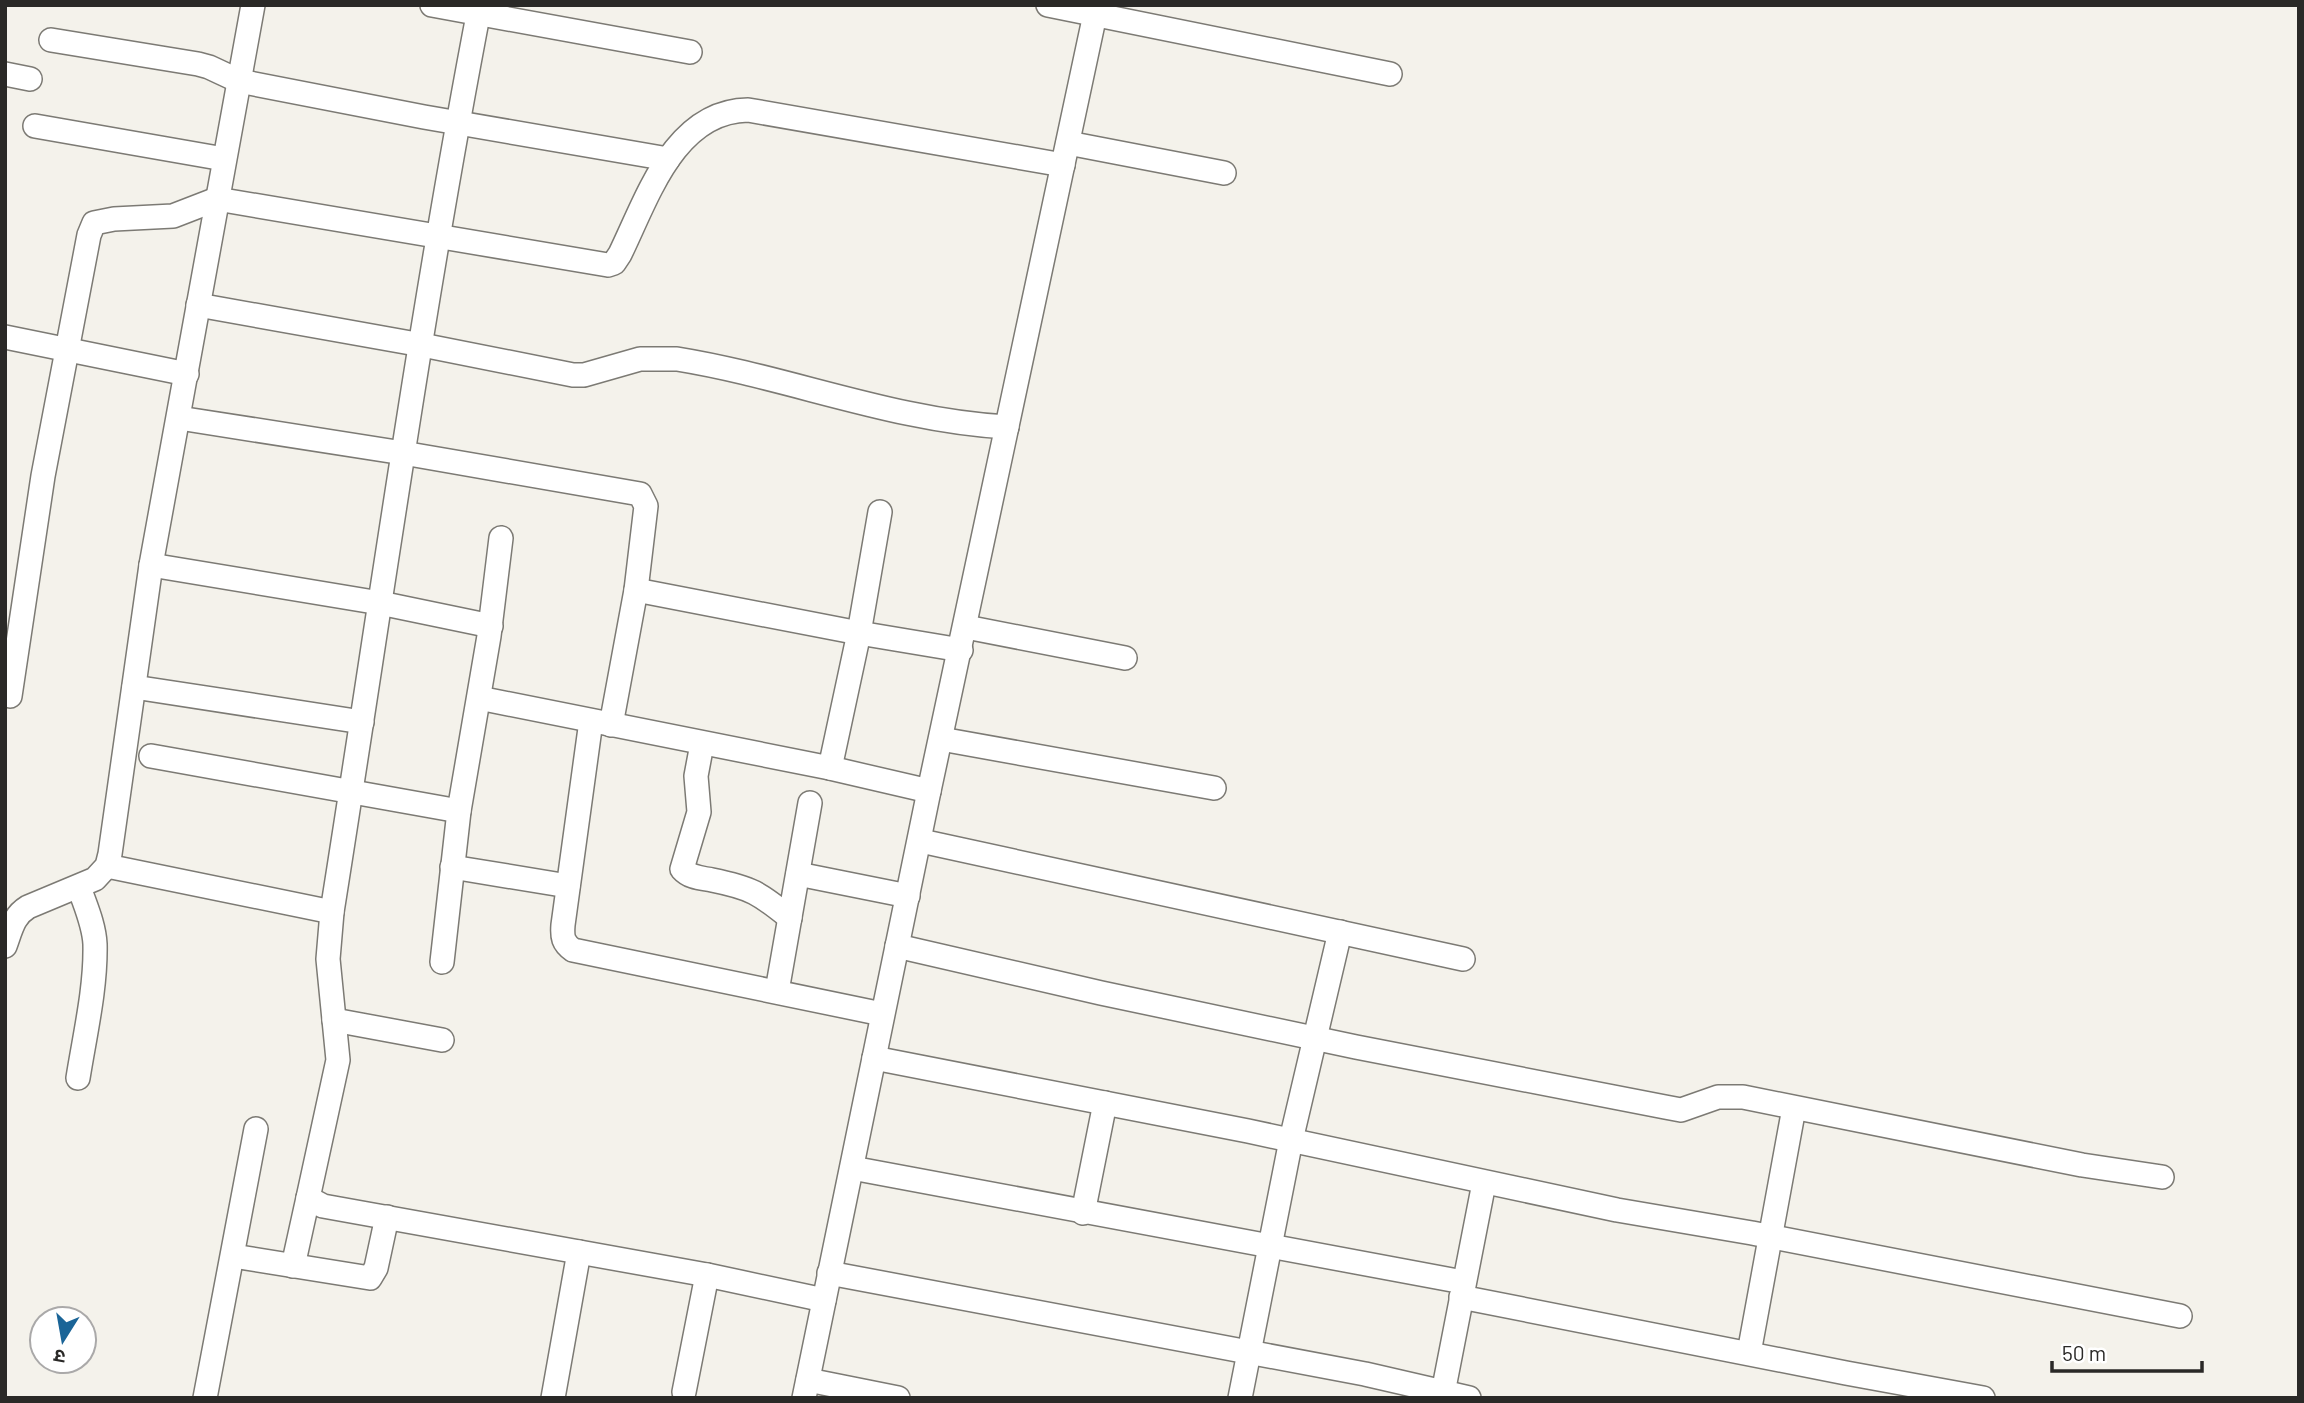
<svg xmlns="http://www.w3.org/2000/svg" width="2304" height="1403" font-family="Barlow,'Noto Sans Devanagari',sans-serif">
<style>
.lines{fill:none;stroke-linecap:round;stroke-linejoin:round}
.minor-casing{stroke:#7c7a74;stroke-width:26}
.minor{stroke:#fff;stroke-width:23}
</style>
<rect width="100%" height="100%" fill="#f4f2eb"/>
<g class="lines">
<defs>
<g id="minor">
<path d="M432,5L690,52"/>
<path d="M480,5C422,306 380,610 332,912L328,959L338,1060L308,1198L323,1206L707,1275L824,1300"/>
<path d="M1048,5L1390,74"/>
<path d="M51,40L198,64L209,67L239,81L424,117L668,159"/>
<path d="M5,74L30,79"/>
<path d="M35,126L224,159"/>
<path d="M1068,143L1224,173"/>
<path d="M198,305L422,345L573,375H584L640,359H677C788,377 894,421 1007,427"/>
<path d="M5,337L187,374"/>
<path d="M179,418L403,453L640,494L646,506L636,590L611,725"/>
<path d="M151,565L380,603L491,626"/>
<path d="M636,590L859,633L961,650"/>
<path d="M966,627L1125,658"/>
<path d="M134,687L362,722"/>
<path d="M10,696L43,476L89,235L94,223L114,219L173,216L217,199L608,265L614,263L620,254C647,199 674,111 748,110L1063,165"/>
<path d="M479,698L830,768L929,791"/>
<path d="M591,721L563,925C562,937 563,943 573,950L882,1014"/>
<path d="M941,739L1214,788"/>
<path d="M702,744L696,776L699,812L682,869C690,878 702,878 712,880C752,888 759,893 790,918"/>
<path d="M151,756L459,811"/>
<path d="M830,768L859,633L880,512"/>
<path d="M921,841L1463,959"/>
<path d="M107,866L332,912"/>
<path d="M452,867L568,886"/>
<path d="M798,874L908,896"/>
<path d="M5,946C11,930 13,916 28,907L95,879L107,866L110,854L151,565L253,5"/>
<path d="M897,946L1101,993L1356,1047L1665,1107L1681,1110L1718,1097H1743L2082,1165L2162,1177"/>
<path d="M442,962L459,811L489,636L501,538"/>
<path d="M777,991L810,803"/>
<path d="M334,1020L442,1040"/>
<path d="M874,1058L1248,1131L1617,1210L1752,1233L2180,1316"/>
<path d="M78,1078C85,1034 96,988 95,944C94,924 85,905 79,887"/>
<path d="M852,1168L1463,1282"/>
<path d="M1083,1213L1105,1103"/>
<path d="M233,1256L370,1278L376,1268L387,1217"/>
<path d="M293,1266L308,1198"/>
<path d="M829,1273L1365,1374L1469,1398"/>
<path d="M1461,1297L1846,1373L1983,1398"/>
<path d="M1749,1353L1794,1108"/>
<path d="M808,1380L898,1398"/>
<path d="M684,1392L707,1275"/>
<path d="M205,1398L256,1129"/>
<path d="M553,1398L579,1252"/>
<path d="M804,1398L929,791L1097,5"/>
<path d="M1240,1398L1291,1140L1340,932"/>
<path d="M1442,1398L1484,1183"/>
</g>
</defs>
<!-- minor casing -->
<use href="#minor" class="minor-casing"/>
<!-- minor -->
<use href="#minor" class="minor"/>
</g>
<!-- border -->
<rect width="2304" height="1403" fill="none" stroke="#2a2927" stroke-width="14"/>
<!-- north arrow -->
<g transform="translate(63 1340) rotate(191)"><circle r="33" fill="#ffffff" stroke="#aaa9a9" stroke-width="2"/>
<path d="M0-5L12 26L0 18L-12 26Z" fill="#1a6497"/>
<text y="-10" font-size="19" font-weight="bold" text-anchor="middle" fill="#2a2927">उ</text>
</g>
<!-- scale -->
<path d="M2052 1361v10h150v-10" fill="none" stroke="#2a2927" stroke-width="3.5"/>
<text x="2062" y="1361" font-size="21" fill="#2a2927" stroke="#ffffff" stroke-width="5" paint-order="stroke">50 m</text>
</svg>
